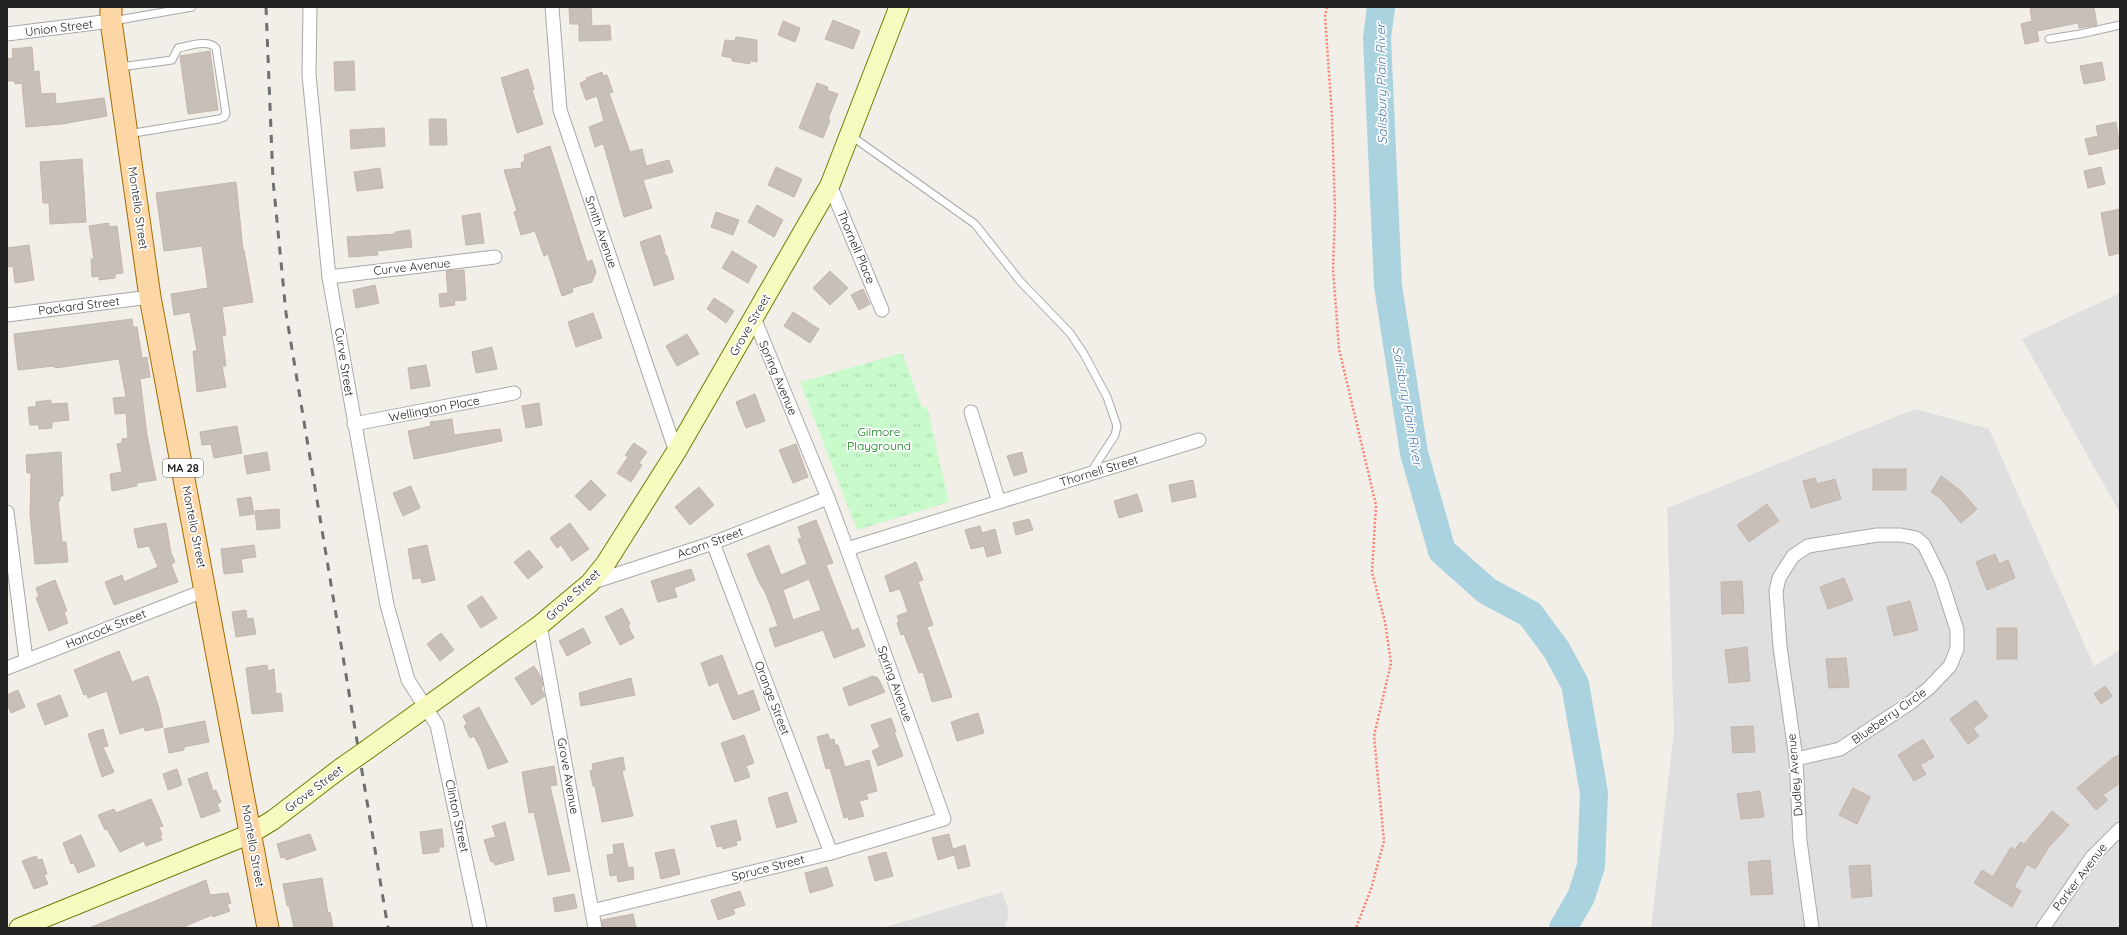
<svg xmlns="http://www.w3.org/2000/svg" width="2127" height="935" font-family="Quicksand,sans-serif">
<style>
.residential{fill:#e0dfdf}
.park{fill:url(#park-tufts)}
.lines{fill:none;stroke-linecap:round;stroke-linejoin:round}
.river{stroke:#aad3df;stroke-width:28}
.building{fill:#c7bfb8;stroke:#c4b6ab;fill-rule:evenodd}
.service-casing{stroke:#a9a9a9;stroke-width:9}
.minor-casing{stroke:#a9a9a9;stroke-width:15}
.secondary-casing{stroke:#707d05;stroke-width:21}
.primary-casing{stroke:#a06b00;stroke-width:23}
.path{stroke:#fa8072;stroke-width:2.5;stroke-dasharray:2 2;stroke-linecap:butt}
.service{stroke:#fff;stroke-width:7}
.minor{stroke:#fff;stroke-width:13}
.secondary{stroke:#f7fabf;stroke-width:19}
.primary{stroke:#fcd6a4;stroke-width:21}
.rail{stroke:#707070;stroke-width:3;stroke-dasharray:8 8;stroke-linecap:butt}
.secondary-bridge-casing{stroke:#707d05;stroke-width:21;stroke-linecap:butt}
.secondary-bridge{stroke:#f7fabf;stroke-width:19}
.labels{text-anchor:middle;stroke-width:3.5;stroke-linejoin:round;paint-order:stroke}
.shield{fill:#fff;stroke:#646464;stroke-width:1}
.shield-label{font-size:11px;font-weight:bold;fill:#222}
.street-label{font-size:12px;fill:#222;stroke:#fff}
.park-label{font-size:12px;fill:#0c8416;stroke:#fff}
.water-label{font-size:13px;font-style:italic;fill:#4a7aab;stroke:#fff}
</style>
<defs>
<pattern id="park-tufts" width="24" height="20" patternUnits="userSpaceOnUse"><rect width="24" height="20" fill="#c8facc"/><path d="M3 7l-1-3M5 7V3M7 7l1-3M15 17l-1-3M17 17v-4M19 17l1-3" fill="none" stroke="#acd6af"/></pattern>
</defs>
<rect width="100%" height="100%" fill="#f2efe9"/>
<!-- residential -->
<g class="residential">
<path d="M2120,293V513L2022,339Z"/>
<path d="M1915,409L1989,429L2094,666L2120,650V928H1651L1674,731L1667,508Z"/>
<path d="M1002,892L1009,911L1005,928H882Z"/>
</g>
<!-- park -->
<path class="park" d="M902,353L922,407H927L949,502L857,530L800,382Z"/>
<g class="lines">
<!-- river -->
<path class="river" d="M1381,7L1377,38L1388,286L1414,453L1442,551L1487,591L1530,614L1556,649L1575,684L1594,793L1591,866L1581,897L1563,928"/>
</g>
<!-- building -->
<g class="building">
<path d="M569,7H591L592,26L610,25L611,40L579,41V24H570Z"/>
<path d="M2042,7H2094L2097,25L2079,28L2078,23L2037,31L2039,41L2025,44L2021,24L2032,21L2030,9Z"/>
<path d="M833,20L860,31L853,49L825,39Z"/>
<path d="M783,21L800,28L795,42L778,35Z"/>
<path d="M736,37L757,40V62L750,61V64L732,61V58L722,56L725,40L735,41Z"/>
<path d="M32,47L34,72L39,71L41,94L55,93L56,104L104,98L107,116L62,124L26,127L22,83L15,84V81H7V59L13,58L12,49Z"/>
<path d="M210,51L218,110L188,114L180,56Z"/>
<path d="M354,61L355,90L335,91L334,62Z"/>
<path d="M2102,62L2105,80L2084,84L2080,66Z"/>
<path d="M528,69L534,89L532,90L543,124L517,133L501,78Z"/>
<path d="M602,72L603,76L607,75L613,92L609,93L630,152L642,149L646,166L669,160L673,172L643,180L652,208L624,217L604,146L602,144L595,147L589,127L604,121L597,96L586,100L580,83L587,80L586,78Z"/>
<path d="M817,83L828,87L827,90L838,94L828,119L830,120L823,138L799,128Z"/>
<path d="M429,119H446L447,145H430Z"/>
<path d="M2116,122L2120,148L2089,155L2085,139L2098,136L2096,126Z"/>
<path d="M384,128L385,146L351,149L350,130Z"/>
<path d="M550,146L587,262L592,260L596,272L592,282L572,288L573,292L562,296L548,254L544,256L535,231L521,235L514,212L517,211L504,170L522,168L521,163L525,161L524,155Z"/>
<path d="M82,159L86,222L50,224L49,203H43L40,162Z"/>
<path d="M776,167L802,179L794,197L768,185Z"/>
<path d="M2101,167L2105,184L2088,188L2084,171Z"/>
<path d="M380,168L383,188L357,191L354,172Z"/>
<path d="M236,182L243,250H244L253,302L222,307L226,335L222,336L226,366H222L226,387L197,392L193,351H197L190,312L174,315L171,294L208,288L202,246L164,251L156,193Z"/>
<path d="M757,205L783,220L774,237L748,222Z"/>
<path d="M2120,209V253L2109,256L2101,213Z"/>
<path d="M716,212L739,220L733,235L711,227Z"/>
<path d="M480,213L484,243L466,245L462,216Z"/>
<path d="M109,223V227L117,226L123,273L115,274V278L99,280V276L92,277L91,259H94L89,226Z"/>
<path d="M410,230L412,247L377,251L378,255L349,257L347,237L395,234V232Z"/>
<path d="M660,235L665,251L664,254L667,256L674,279L654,286L640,242Z"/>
<path d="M29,245L34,280L15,283L13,266L7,267V248Z"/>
<path d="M732,251L757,266L748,283L722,268Z"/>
<path d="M464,270L466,300L454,301L455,305L440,307L439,294L448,293L446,271Z"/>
<path d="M830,271L848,288L830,305L813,288Z"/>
<path d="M375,285L379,303L356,308L353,290Z"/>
<path d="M863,289L870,304L859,310L851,295Z"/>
<path d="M714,298L734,311L726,323L707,309Z"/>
<path d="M793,312L819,329L810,343L784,326Z"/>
<path d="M593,313L602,338L576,347L568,322Z"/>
<path d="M132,319L133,327H137L142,358L147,357L150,377L140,379L147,435L156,480L137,483V486L112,491L110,474L122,472L117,444L122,443V439L128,438L126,413L115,414L113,398L126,397L119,359L55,368L54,366L18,370L14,334Z"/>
<path d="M687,334L699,354L677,366L666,346Z"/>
<path d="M492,347L497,369L476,373L472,352Z"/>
<path d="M426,365L430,386L411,389L408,368Z"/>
<path d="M755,394L765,421L746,428L736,402Z"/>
<path d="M51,400V404L67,403L69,420L52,422V428L39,429V425H30L28,407H36V402Z"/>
<path d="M539,403L542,425L526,428L522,406Z"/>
<path d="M452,419L454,435L500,429L502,441L414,459L408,431L431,426L430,422Z"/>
<path d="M237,426L242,453L214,458L211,444L202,445L200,432Z"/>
<path d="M634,443L647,452L639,463L642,465L631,482L617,473L628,457L625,455Z"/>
<path d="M796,444L808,477L793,483L779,450Z"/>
<path d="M61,452L63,496H60V501H58L62,542H66L68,562L35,564L30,514L31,473H27L26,455Z"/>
<path d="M267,452L270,470L247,474L244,456Z"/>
<path d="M1022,452L1027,472L1014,476L1007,456Z"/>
<rect x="1873" y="469" width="33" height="21"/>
<path d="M1941,476L1961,491L1977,509L1961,523L1940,498L1931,492Z"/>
<path d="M1815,478L1817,484L1835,479L1841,499L1811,508L1803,481Z"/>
<path d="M591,480L606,495L590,511L575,496Z"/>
<path d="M1193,480L1196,497L1172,502L1169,485Z"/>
<path d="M411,486L420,508L403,516L393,493Z"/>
<path d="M699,487L714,505L690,525L675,507Z"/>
<path d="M1137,494L1143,511L1119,518L1114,501Z"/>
<path d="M251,497L254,514L240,516L237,499Z"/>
<path d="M1767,504L1779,521L1749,542L1737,525Z"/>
<path d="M279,509L280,528L257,530L255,511Z"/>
<path d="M1029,519L1033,530L1016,535L1013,523Z"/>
<path d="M816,520L833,563L826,565L852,631L858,628L865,646L834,658L823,630L775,647L769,629L778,626L766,594L759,582L747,554L769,545L781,575L807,564L798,539L802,538L798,527ZM809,579L821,610L793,620L783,590Z"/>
<path d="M166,523L171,553L175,562L171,564L178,582L114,605L105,582L122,575L124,582L158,567L149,546L138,548L134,529Z"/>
<path d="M570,523L589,549L572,561L561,545L557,548L550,538Z"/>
<path d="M980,526L982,533L995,529L1001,553L987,557L984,546L971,549L965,530Z"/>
<path d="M254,545L256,557L241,559L243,572L224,574L221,549Z"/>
<path d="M427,545L435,580L422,583L421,578L413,579L408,549Z"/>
<path d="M529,550L543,567L528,579L514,562Z"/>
<path d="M1995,554L1999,564L2008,560L2015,578L1987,590L1976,562Z"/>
<path d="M916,562L923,580L918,582L933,625L927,627L952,697L932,702L923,672L919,673L904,634L901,635L897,623L899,622L897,616L908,612L900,589L890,592L885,576Z"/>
<path d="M691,569L695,580L674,588L677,597L658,602L651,581Z"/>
<path d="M1844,578L1853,600L1828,609L1820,587Z"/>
<path d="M55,580L67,611L64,612L68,623L49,631L36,598L39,596L36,588Z"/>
<path d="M1742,581L1744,613L1722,614L1721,582Z"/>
<path d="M482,596L497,618L481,628L467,606Z"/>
<path d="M1910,601L1918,630L1894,636L1887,607Z"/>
<path d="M622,608L630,624L628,626L634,638L620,645L605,617Z"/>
<path d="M246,610L247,619L253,618L256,634L236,637L232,612Z"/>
<path d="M583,628L591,643L567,656L559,641Z"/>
<rect x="1997" y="628" width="20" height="31"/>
<path d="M441,633L454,650L440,661L427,644Z"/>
<path d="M1747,647L1750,681L1729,683L1725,650Z"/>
<path d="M119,651L132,682L148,676L159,708L163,727L145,731L144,727L120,734L107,691L88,698L87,694L84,695L74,670Z"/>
<path d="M722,655L738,696L753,690L760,710L733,720L718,682L709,686L701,663Z"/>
<path d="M1846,658L1849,687L1829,688L1826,659Z"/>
<path d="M267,665L268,671L274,669L276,694L281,693L283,711L252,714L246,668Z"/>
<path d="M534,666L541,677L543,686L541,688L545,696L532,705L515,678Z"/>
<path d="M873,676L878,678L885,692L849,706L843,688Z"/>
<path d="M631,678L635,695L581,706L579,693Z"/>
<path d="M2105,686L2112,696L2101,704L2094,694Z"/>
<path d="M18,690L25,707L11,713L7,704V695Z"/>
<path d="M60,695L68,716L45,725L37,704Z"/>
<path d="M1976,700L1988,717L1973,728L1979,736L1968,744L1950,719Z"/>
<path d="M479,707L508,762L488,769L481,749L474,736L470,738L464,726L467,724L463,716Z"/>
<path d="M978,713L984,733L957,741L951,722Z"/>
<path d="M891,718L896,732H894L903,756L878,766L872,751L880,747L871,725Z"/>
<path d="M205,721L209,742L184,747V750L169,753L164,729Z"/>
<path d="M1753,726L1755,752L1733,753L1731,727Z"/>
<path d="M103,729L108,746L103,747L114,772L102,777L88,734Z"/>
<path d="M828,734L830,740L834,739L835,745H838L845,767L869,760L877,791L866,794L868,799L859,801L864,816L849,820L848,817L844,818L830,768L826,769L817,737Z"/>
<path d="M744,735L754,763L746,766L750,777L735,782L721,743Z"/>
<path d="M1923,739L1934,757L1920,765L1926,774L1914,781L1898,755Z"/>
<path d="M2120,754V783L2103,795L2108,800L2096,810L2077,788L2113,758Z"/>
<path d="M623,757L625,770L622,771L633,816L602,822L595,786H593L590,771L593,770L592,764Z"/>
<path d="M554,766L557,785L550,786L570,871L548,875L534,812L529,813L522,772Z"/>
<path d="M177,769L182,785L168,790L163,774Z"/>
<path d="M207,772L213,791L216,790L221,802L217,804L220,811L201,818L188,779Z"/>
<path d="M1853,788L1870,797L1857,824L1839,815Z"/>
<path d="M1760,791L1764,817L1741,819L1737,794Z"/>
<path d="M787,792L797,822L777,828L768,798Z"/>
<path d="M151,799L163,826L159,827L162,835L160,836L162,840L146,846L144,841L120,852L107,829L105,830L98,815L114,809L116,813Z"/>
<path d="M2052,811L2069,825L2049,847L2035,869L2027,864L2014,887L2021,891L2012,907L1974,883L1982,870L1993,877L2011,847L2015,850L2020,842L2024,844Z"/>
<path d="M736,820L741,840L736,841L737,845L723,849L722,846L717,847L711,826Z"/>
<path d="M505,822L514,860L495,865L494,862H491L484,840L496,837L492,826Z"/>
<path d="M442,829L444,847H439V852L423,854L420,832Z"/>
<path d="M310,834L316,850L286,860V857L281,858L277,844Z"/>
<path d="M949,834L954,855L938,860L932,838Z"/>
<path d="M81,835L95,866L78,873L74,863L71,864L63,843Z"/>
<path d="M623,843L628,868L633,867L634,879L618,882L617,875L610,876L607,855L614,854L613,845Z"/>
<path d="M965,845L970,866L958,869L953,849Z"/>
<path d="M674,849L680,874L661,879L655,853Z"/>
<path d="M886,852L893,876L875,881L868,857Z"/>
<path d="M36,856L38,860L42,859L47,874L44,875L48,884L34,889L22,861Z"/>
<path d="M1770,860L1773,894L1751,895L1748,862Z"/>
<path d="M1870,865L1872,896L1852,898L1849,866Z"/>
<path d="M827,867L833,886L810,893L805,873Z"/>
<path d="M322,878L328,913L330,912L333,928H294L289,905L287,906L283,884Z"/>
<path d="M206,880L210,895L228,893L231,903L227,905L230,911L213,917L212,915L181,928H89Z"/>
<path d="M740,891L745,905L733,909L735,914L718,920L711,900Z"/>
<path d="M574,894L577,908L555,912L553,898Z"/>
<path d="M633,914L636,928H603L602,920Z"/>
</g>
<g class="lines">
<defs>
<g id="service">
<path d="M113,21L192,7"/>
<path d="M2049,39L2080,34L2120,25"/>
<path d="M120,67L172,60L178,48C189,46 208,39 216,48L226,114L224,117L219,119L128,134"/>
<path d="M850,135L975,224L1020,281L1070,333L1084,354L1107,397L1117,426L1115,435L1091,472"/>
</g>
<g id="minor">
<path d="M310,7L309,75L329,277L387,605L408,680L437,725L480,928"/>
<path d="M552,7L560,110L676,452"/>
<path d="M7,34L111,21"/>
<path d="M830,185L882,310"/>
<path d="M329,277L495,257"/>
<path d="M7,315L150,297"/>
<path d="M754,318L828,498L847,549L1199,440"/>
<path d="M971,412L999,502"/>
<path d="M354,424L514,393"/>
<path d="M7,512L26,660"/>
<path d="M713,543L831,853"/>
<path d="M590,583L713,543L828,498"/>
<path d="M540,625L595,928"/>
<path d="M7,668L206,590"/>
<path d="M1796,759L1840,749L1910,703L1929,688L1950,666L1957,649V630L1941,580L1924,545L1916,538L1901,535H1877L1808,546L1793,556L1779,578L1776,591L1780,647L1796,759L1800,841L1812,928"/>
<path d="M592,911L831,853L944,819L847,549"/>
<path d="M2043,928L2092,857L2120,829"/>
</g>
<g id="secondary">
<path d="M368,749L540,625L590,583L606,563L676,452L830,185L899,7"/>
<path d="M19,928L250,834L273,820L341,768"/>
</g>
<path id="primary" d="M111,7V21L150,297L268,928"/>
</defs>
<!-- service casing -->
<use href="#service" class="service-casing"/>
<!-- minor casing -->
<use href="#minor" class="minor-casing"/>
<!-- secondary casing -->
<use href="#secondary" class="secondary-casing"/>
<!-- primary casing -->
<use href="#primary" class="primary-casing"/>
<!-- path -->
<path class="path" d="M1327,7L1325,16L1332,117L1335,213L1333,269L1339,349L1376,505L1372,572L1385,622L1391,663L1374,736L1384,841L1371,889L1356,928"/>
<!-- service -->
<use href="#service" class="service"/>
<!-- minor -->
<use href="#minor" class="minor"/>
<!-- secondary -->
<use href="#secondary" class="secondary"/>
<!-- primary -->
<use href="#primary" class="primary"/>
<!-- rail -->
<path class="rail" d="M266,7L273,180L286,313L388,928"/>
<defs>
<path id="secondary-bridge" d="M341,768L368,749"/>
</defs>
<!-- secondary-bridge casing -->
<use href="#secondary-bridge" class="secondary-bridge-casing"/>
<!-- secondary-bridge -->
<use href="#secondary-bridge" class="secondary-bridge"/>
</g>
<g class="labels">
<!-- shield labels -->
<rect class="shield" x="163" y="459" width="40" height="18" rx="3"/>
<g class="shield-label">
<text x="183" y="472">MA 28</text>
</g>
<!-- street labels -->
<g class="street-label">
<text transform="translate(59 28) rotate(-7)" y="4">Union Street</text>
<text transform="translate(138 208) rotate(82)" y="4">Montello Street</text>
<text transform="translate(601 232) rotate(71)" y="4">Smith Avenue</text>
<text transform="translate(856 247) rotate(67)" y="4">Thornell Place</text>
<text transform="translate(412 267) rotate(-6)" y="4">Curve Avenue</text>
<text transform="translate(79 306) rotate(-7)" y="4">Packard Street</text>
<text transform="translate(750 325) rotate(-60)" y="4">Grove Street</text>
<text transform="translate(344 362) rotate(81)" y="4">Curve Street</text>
<text transform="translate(778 378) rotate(67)" y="4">Spring Avenue</text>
<text transform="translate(434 409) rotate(-11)" y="4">Wellington Place</text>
<text transform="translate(1099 471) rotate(-17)" y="4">Thornell Street</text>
<text transform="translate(194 527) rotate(79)" y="4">Montello Street</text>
<text transform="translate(710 543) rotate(-20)" y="4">Acorn Street</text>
<text transform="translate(573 595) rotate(-43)" y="4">Grove Street</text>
<text transform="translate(106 629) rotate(-22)" y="4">Hancock Street</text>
<text transform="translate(895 684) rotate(70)" y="4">Spring Avenue</text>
<text transform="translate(772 698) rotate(69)" y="4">Orange Street</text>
<text transform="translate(1889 716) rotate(-35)" y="4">Blueberry Circle</text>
<text transform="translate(1795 775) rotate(-95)" y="4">Dudley Avenue</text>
<text transform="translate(568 776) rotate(80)" y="4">Grove Avenue</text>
<text transform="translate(314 789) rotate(-37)" y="4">Grove Street</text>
<text transform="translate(457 816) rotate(78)" y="4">Clinton Street</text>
<text transform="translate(253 846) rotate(80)" y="4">Montello Street</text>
<text transform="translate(768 868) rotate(-14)" y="4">Spruce Street</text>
<text transform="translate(2080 877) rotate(-53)" y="4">Parker Avenue</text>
</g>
<!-- park labels -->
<g class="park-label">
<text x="879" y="436">Gilmore<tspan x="879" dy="14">Playground</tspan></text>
</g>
<!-- water labels -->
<g class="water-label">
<text transform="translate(1381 84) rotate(-91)" y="5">Salisbury Plain River</text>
<text transform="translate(1408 406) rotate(80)" y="5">Salisbury Plain River</text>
</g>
</g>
<!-- border -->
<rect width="2127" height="935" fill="none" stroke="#222222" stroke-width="16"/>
</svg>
